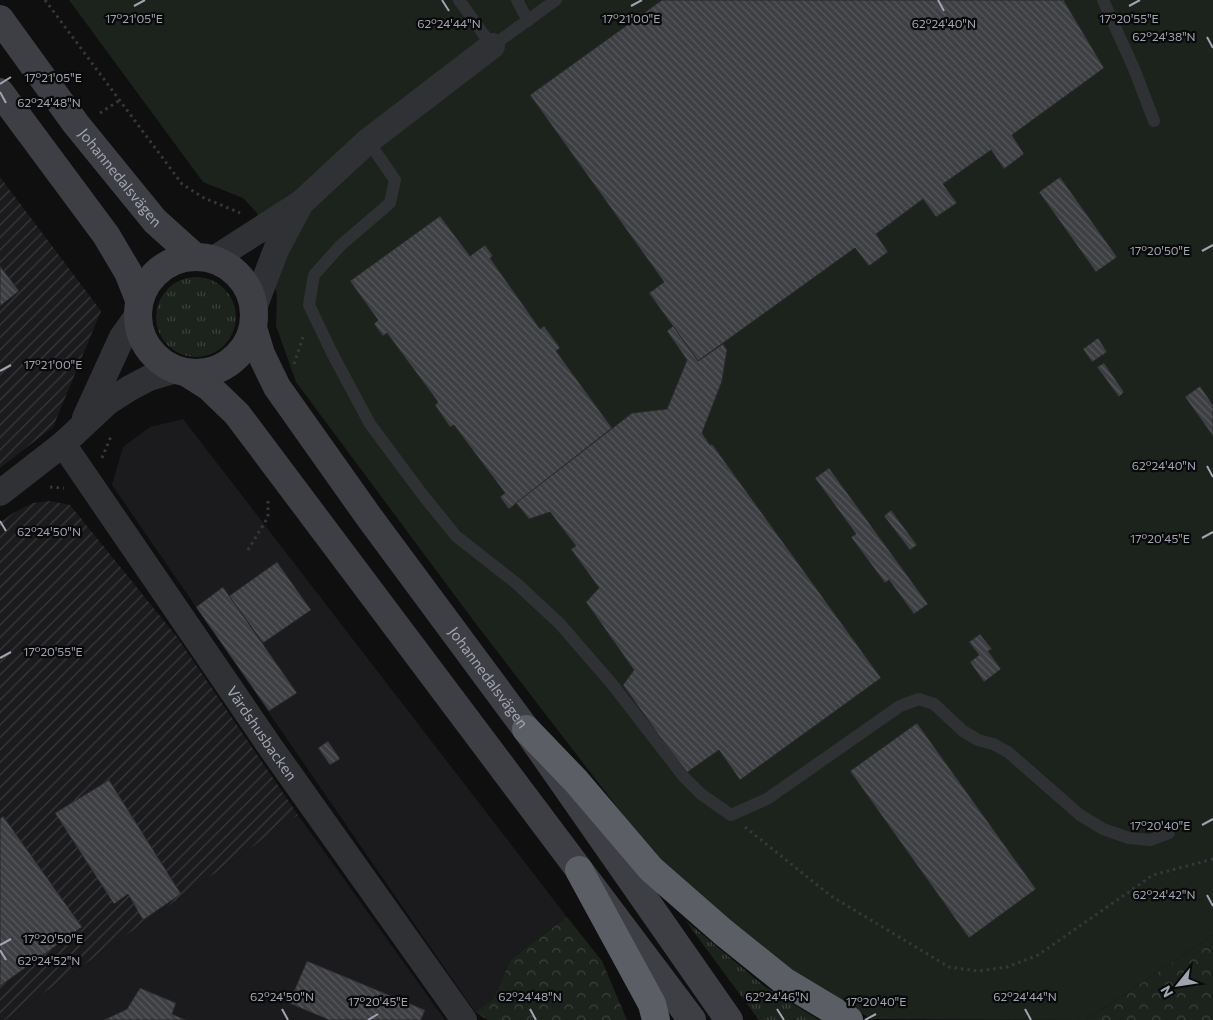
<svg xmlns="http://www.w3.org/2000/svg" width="1213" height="1020" font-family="Commissioner,sans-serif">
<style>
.built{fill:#1b1b1d}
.industrial{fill:url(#industrial-furrows)}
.grass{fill:url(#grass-tufts)}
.forest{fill:url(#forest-crowns)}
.pitch{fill:#1c231d}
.building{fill:url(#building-back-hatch);stroke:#29292c}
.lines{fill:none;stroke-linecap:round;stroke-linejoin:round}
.path{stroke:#36373c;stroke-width:3;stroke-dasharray:2.5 4;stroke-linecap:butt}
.lane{stroke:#303135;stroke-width:12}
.street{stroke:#303135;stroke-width:26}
.secondary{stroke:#3e3f45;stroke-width:28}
.highway{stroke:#5c5e66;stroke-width:28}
.ticks{fill:none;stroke:#a0a4b1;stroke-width:2}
.labels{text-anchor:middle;stroke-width:4.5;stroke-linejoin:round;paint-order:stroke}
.street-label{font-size:15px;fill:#a0a4b1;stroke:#0a0a0b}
.ticks-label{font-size:12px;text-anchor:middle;fill:#a0a4b1;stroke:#0a0a0b;stroke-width:4.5;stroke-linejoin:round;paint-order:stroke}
</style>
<defs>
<pattern id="industrial-furrows" width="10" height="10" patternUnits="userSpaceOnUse" patternTransform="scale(1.25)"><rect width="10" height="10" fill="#1b1b1d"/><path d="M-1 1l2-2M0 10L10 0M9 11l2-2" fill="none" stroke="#39393b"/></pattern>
<pattern id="grass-tufts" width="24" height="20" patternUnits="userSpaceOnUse" patternTransform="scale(1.25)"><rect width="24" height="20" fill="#1c231d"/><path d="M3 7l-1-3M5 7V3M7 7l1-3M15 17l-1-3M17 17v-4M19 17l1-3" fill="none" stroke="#3a403b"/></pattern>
<pattern id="forest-crowns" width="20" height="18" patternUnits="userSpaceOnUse" patternTransform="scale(1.25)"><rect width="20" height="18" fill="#1c231d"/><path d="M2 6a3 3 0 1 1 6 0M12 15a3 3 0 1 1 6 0" fill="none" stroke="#3a403b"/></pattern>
<pattern id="building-back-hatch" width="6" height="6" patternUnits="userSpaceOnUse" patternTransform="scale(1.25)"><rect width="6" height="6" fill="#3e3f43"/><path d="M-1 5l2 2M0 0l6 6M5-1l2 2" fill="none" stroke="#57585c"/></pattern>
</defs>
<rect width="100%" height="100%" fill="#0f0f10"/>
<!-- built -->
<g class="built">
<path d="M183,419L567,917L511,959L493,999L475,1012L112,485L123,447L150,427Z"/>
<path d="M298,815L445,1020H5Z"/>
</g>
<!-- industrial -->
<g class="industrial">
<path d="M0,177L101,311L53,427L0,468Z"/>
<path d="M50,501L70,505L177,637L298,815L5,1020H0V523L13,513L33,503Z"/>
</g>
<!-- grass -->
<g class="grass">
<circle cx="196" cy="317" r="40"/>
<path d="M685,920L764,986L819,1020H759Z"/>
</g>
<!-- forest -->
<g class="forest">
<path d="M567,917L602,961L627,1020H488L475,1012L493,999L511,959Z"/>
<path d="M1213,935V1020H1086Z"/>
</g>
<!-- pitch -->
<path class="pitch" d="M69,0H1213V935L1086,1020L871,1019L792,971L728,925L657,859L473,620L296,382L276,326L277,295L257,213L243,198L203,182Z"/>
<!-- building -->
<g class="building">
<path d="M662,0H1065L1064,1L1104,68L1012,135L1024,154L1004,169L991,150L943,184L957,203L936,217L923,199L876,234L888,252L869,266L855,248L698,361L649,293L664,282L530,95Z"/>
<path d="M1060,177L1117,257L1096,272L1039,192Z"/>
<path d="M440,216L470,256L485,245L493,256L490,258L540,329L544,326L560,348L556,351L612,428L509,509L500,497L505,493L454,425L450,427L435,405L438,402L387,333L383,336L374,324L378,320L350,281Z"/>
<path d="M0,266L19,291L0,306Z"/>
<path d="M673,326L698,361L723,344L727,350L722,381L702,433L710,445L712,444L881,678L740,780L719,750L686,773L623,685L634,670L586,602L599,588L571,549L576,546L550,512L529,519L516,503L632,413L667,409L687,360L667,331Z"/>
<path d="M1098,338L1107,352L1092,362L1083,349Z"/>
<path d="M1104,363L1124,392L1119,397L1097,367Z"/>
<path d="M1200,386L1213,405V436L1185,397Z"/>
<path d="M829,468L928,604L914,614L889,580L885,583L851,537L856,534L815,478Z"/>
<path d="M891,510L917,545L910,550L884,516Z"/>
<path d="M277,562L311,610L263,643L229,596Z"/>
<path d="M223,587L297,693L269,711L196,607Z"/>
<path d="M980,634L992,649L988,651L1001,669L984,682L970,662L979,655L969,642Z"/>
<path d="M917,723L1036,889L969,938L850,771Z"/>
<path d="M328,741L340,759L330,765L318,748Z"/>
<path d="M109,780L181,894L143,920L128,894L114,904L55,813Z"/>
<path d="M3,816L82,927L0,986V819Z"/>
<path d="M307,961L425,1010L421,1020H329L289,1003Z"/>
<path d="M140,988L176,1003L172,1014L186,1020H104L127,1009Z"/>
</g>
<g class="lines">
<!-- path -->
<g class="path">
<path d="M45,0L182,184L204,198L240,213"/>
<path d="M100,113L120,100"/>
<path d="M294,364L303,337"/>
<path d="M102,458L112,434"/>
<path d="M50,487L64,488"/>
<path d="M248,550L268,517V498"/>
<path d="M745,827L831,896L949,967L978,971L1007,967L1038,955L1153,875L1213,859"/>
</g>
<!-- lane -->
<g class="lane">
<path d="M459,0L492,46L556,0"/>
<path d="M517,0L528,21"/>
<path d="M1103,0L1135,71L1154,121"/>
<path d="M368,141L395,180L390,203L341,245L314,275L309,305L333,355L370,424L422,494L456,536L516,583L560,624L612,684L684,777L701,794L731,815L767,799L900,706L919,699L934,704L963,731L978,740L993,744L1008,752L1080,815L1103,829L1129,838L1150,840L1169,833"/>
</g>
<!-- street -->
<g class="street">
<path d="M214,259L301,203L368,141L492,46"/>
<path d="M254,308L276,250L301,203"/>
<path d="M85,418L122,337L137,316"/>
<path id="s1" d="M63,444L271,748L464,1020"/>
<path d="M0,493L63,444L108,402L130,388L149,378L176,370"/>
</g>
<!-- secondary -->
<g class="secondary">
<path id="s2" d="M0,19L76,124L155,221L195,257"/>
<path d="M0,92L106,235L128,272L139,300"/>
<circle cx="196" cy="315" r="58"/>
<path id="s3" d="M254,331L261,354L277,387L369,517L526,729L729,1020"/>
<path d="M187,373L209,387L237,414L692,1020"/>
</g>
<!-- highway -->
<g class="highway">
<path d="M526,729L576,781L651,869L723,932L784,981L849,1020"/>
<path d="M579,870L652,1004L656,1020"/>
</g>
</g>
<!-- ticks -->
<path class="ticks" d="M442,0L449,11M938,0L944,11M134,6L145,0M631,6L642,0M1129,6L1140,0M1207,37L1213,48M0,84L11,77M0,92L6,103M1202,251L1213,245M0,371L11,365M1207,466L1213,477M0,521L6,531M1202,538L1213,532M0,658L11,652M1202,825L1213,819M1207,895L1213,906M0,945L11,939M0,950L6,960M282,1009L288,1020M530,1009L536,1020M777,1009L784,1020M1025,1009L1031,1020M368,1020L378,1014M865,1020L876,1014"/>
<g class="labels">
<!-- street labels -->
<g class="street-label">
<text dy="5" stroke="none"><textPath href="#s2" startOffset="199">Johannedalsvägen</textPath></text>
<text dy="5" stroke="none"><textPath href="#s3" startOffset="420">Johannedalsvägen</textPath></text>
<text dy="5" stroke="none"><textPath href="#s1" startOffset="351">Värdshusbacken</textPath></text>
</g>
</g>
<g class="ticks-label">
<text x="134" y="23">17°21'05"E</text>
<text x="631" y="23">17°21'00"E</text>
<text x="1129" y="23">17°20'55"E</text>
<text x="944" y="28">62°24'40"N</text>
<text x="449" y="28">62°24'44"N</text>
<text x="1164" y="41">62°24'38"N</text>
<text x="53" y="82">17°21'05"E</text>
<text x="49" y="107">62°24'48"N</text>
<text x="1160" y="255">17°20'50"E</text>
<text x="53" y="369">17°21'00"E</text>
<text x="1164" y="470">62°24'40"N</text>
<text x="49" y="536">62°24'50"N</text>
<text x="1160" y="543">17°20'45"E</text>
<text x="53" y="656">17°20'55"E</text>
<text x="1160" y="830">17°20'40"E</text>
<text x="1164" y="899">62°24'42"N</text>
<text x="53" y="943">17°20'50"E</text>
<text x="49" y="965">62°24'52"N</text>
<text x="282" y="1001">62°24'50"N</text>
<text x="530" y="1001">62°24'48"N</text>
<text x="777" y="1001">62°24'46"N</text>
<text x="1025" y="1001">62°24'44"N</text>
<text x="378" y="1006">17°20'45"E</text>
<text x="876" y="1006">17°20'40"E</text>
</g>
<!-- north arrow -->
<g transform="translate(1178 985) rotate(240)" stroke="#0a0a0b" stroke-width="4" paint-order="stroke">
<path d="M0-4L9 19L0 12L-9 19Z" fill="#a0a4b1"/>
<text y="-8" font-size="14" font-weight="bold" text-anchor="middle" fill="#a0a4b1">N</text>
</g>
</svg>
